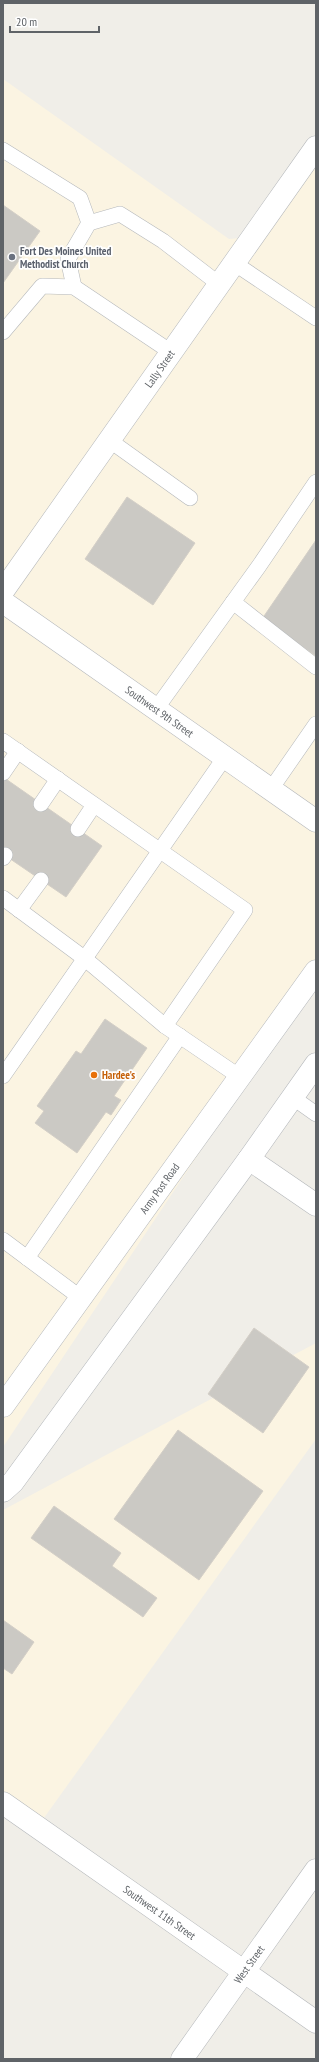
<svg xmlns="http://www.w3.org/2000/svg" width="319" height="2062" font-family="'PT Sans Narrow',sans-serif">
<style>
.commercial{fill:#fbf4e2}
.building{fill:#cbc9c4;stroke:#d4cfc7}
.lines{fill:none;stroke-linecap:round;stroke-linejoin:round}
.service-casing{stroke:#b5b8bb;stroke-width:16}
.minor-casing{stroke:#b5b8bb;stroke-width:23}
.secondary-casing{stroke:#b4b7bb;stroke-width:23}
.service{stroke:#fff;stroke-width:15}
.minor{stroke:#fff;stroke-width:22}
.secondary{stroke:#fff;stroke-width:22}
.worship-dot{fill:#6b7280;stroke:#fff;stroke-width:1.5}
.food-dot{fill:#e8710a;stroke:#fff;stroke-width:1.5}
.labels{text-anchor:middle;stroke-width:3.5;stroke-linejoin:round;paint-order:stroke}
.worship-label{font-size:11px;font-weight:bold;fill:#5b616d;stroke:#fff;text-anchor:start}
.street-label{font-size:11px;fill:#5f6367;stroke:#fff}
.food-label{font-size:11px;font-weight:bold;fill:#c56008;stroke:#fff;text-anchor:start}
</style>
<rect width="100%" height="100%" fill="#f0eee8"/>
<!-- commercial -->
<g class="commercial">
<path d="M3,79L229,239L252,237L316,147V978L3,1447Z"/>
<path d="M316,1343V1439L41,1822L3,1797V1510Z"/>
</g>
<!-- building -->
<g class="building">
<path d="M3,205L40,231L3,283Z"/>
<path d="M127,497L195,543L153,605L85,559Z"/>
<path d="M316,540V656L262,619Z"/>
<path d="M3,777L102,846L66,897L3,854Z"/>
<path d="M105,1019L147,1048L114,1096L121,1100L111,1115L106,1112L77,1153L35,1123L44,1111L37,1106L76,1051L81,1054Z"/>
<path d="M254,1328L309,1367L263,1433L208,1394Z"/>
<path d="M178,1430L263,1491L199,1580L114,1519Z"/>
<path d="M54,1506L121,1553L112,1566L157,1598L143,1617L31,1538Z"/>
<path d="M3,1620L34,1642L12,1674L3,1668Z"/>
</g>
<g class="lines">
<defs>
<g id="service">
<path d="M3,150L80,198L89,223"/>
<path d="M234,263L316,318"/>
<path d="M74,287L68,259L89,223L120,214L163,241L219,284"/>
<path d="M3,332L42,286L74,287L171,352"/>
<path d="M109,440L190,498"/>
<path d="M233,602L316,667"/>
<path d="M156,709L259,566L316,482"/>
<path d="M3,741L245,910L165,1026"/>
<path d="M3,773L18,751"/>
<path d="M271,789L316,724"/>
<path d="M41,804L58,779"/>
<path d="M78,829L94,805"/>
<path d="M3,858L5,855"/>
<path d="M3,898L84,958L165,1026L240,1077"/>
<path d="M19,910L41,880"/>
<path d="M3,1076L225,757"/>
<path d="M292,1097L316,1114"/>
<path d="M3,1240L81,1298"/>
<path d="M27,1258L180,1036"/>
</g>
<g id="minor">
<path id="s1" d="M3,591L316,147"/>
<path d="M249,1159L316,1205"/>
<path id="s2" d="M3,1803L316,2022"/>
<path id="s3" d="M182,2059L316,1870"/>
</g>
<g id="secondary">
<path id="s4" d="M3,602L316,821"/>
<path id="s5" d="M3,1406L316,971"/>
<path d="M3,1491L13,1482L249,1159L316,1064"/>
</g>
</defs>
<!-- service casing -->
<use href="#service" class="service-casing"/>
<!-- minor casing -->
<use href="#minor" class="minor-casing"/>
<!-- secondary casing -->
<use href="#secondary" class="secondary-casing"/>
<!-- service -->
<use href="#service" class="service"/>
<!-- minor -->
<use href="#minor" class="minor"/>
<!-- secondary -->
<use href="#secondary" class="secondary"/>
</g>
<!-- markers -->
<circle class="worship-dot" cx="12" cy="257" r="4"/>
<circle class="food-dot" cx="94" cy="1075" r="4"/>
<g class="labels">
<!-- worship labels -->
<g class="worship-label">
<text x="20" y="255">Fort Des Moines United<tspan x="20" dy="13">Methodist Church</tspan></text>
</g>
<!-- street labels -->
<g class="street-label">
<text dy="4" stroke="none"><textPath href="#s1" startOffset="272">Lally Street</textPath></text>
<text dy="4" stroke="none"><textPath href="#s4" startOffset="191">Southwest 9th Street</textPath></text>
<text dy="4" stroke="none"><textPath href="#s5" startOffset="268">Army Post Road</textPath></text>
<text dy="4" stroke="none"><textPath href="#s2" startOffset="191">Southwest 11th Street</textPath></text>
<text dy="4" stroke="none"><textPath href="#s3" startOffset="116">West Street</textPath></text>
</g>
<!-- food labels -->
<g class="food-label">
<text x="102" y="1079">Hardee's</text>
</g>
</g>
<!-- border -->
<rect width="319" height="2062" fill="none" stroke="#5f6367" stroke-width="8"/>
<!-- scale -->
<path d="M10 26v6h89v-6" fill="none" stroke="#5f6367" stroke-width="2"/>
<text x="16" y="26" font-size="12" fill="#5f6367" stroke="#ffffff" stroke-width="3" paint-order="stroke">20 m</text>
</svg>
